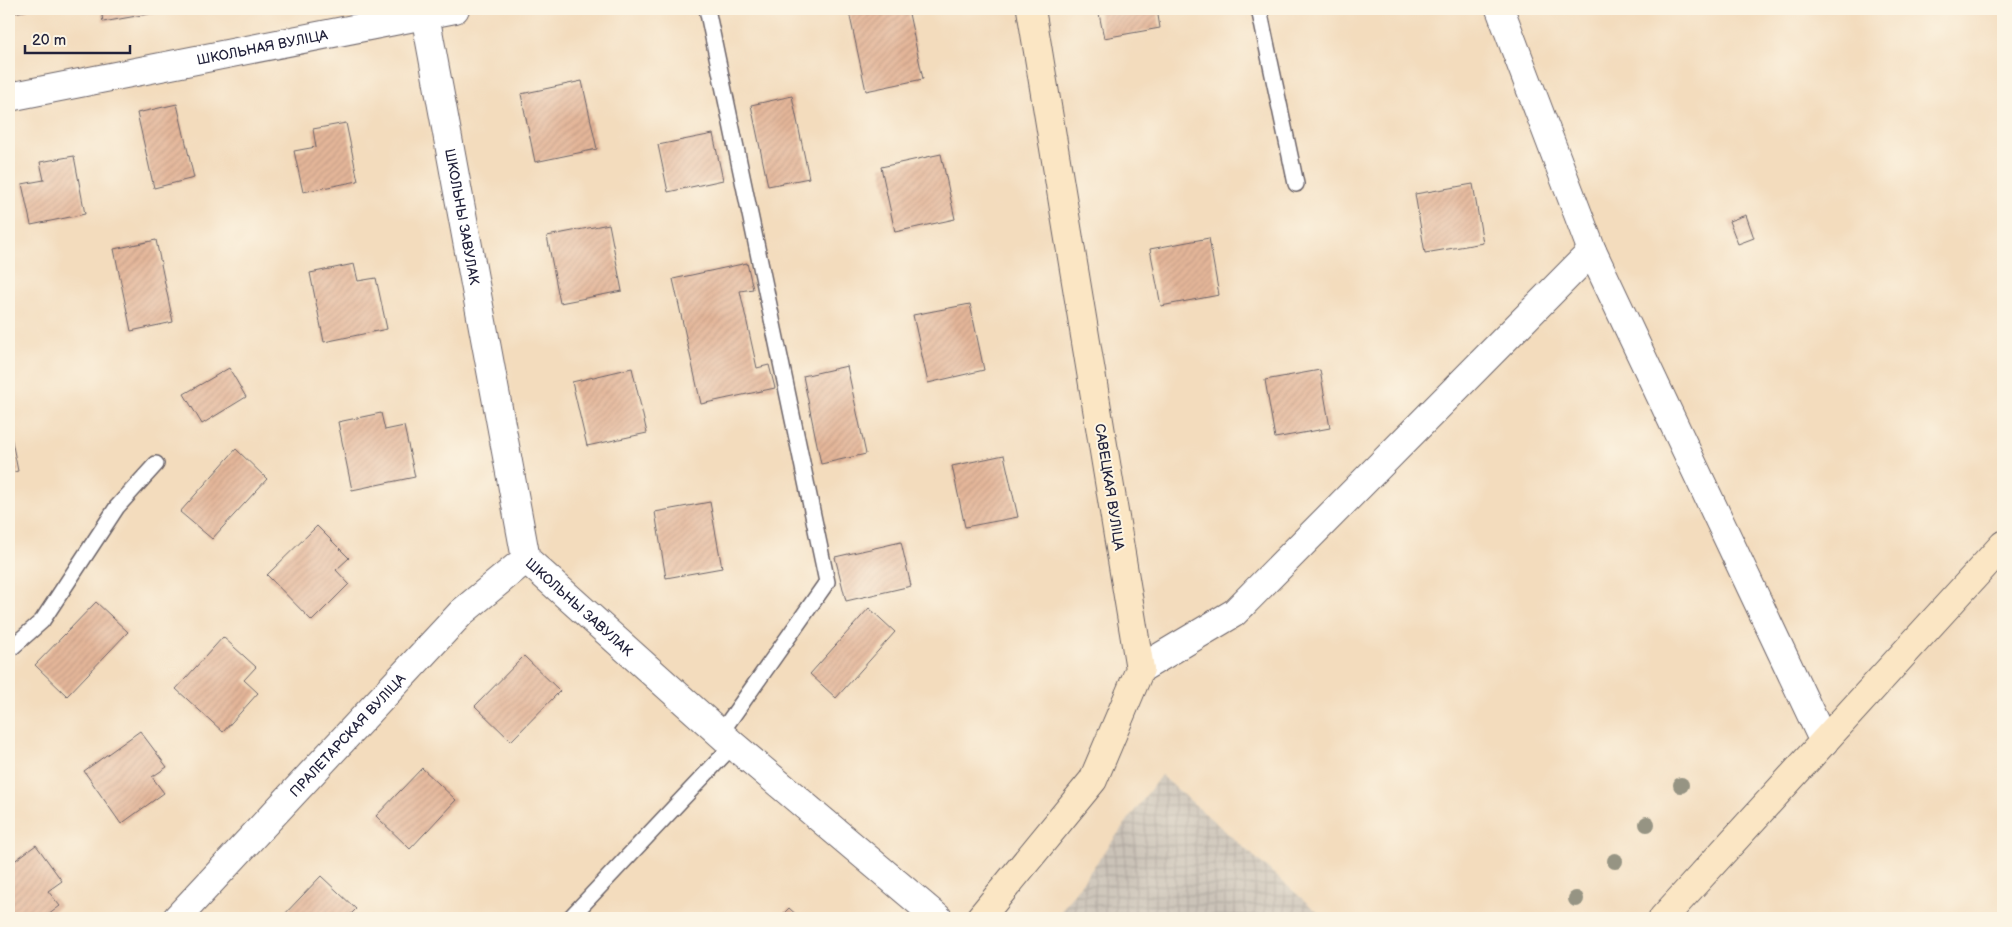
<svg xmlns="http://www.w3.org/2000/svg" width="2012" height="927" font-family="'Balsamiq Sans',sans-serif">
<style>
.industrial{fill:url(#industrial-grid)}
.building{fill:url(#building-hatch)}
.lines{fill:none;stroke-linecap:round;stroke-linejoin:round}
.lane-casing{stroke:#6b6368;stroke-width:18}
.street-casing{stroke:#6b6368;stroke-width:30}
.secondary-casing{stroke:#6b6368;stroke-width:30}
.lane{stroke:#fff;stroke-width:15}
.street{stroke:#fff;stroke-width:28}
.secondary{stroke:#fbe6c4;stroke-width:28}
.tree{fill:#969483}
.labels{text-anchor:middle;stroke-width:4;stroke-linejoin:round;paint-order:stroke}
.street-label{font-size:14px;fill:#22223b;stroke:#fcf5e5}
</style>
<defs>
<pattern id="industrial-grid" width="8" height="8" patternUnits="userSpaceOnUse" patternTransform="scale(1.25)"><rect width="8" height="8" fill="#cbc3b8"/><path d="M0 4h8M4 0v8" fill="none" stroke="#aea79f"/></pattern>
<pattern id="building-hatch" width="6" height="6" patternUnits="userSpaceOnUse" patternTransform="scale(1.25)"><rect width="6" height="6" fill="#e4b699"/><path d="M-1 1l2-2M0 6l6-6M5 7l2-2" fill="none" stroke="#c39c85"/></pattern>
</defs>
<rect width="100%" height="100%" fill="#fcf5e5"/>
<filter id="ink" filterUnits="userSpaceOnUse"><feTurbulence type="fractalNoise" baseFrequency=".02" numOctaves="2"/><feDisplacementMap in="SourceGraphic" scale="10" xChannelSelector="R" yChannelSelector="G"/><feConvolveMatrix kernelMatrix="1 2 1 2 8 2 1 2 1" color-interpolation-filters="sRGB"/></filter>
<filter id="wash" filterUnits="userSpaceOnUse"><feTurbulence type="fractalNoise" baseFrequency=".0096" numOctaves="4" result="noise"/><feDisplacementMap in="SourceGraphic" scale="20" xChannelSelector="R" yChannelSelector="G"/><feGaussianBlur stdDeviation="1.12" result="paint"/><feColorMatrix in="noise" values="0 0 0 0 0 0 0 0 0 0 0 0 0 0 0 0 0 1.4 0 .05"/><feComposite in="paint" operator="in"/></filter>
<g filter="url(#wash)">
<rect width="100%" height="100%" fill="#f3dcbd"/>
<!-- industrial -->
<path class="industrial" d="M1161,775L1323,917L1322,918H1056Z"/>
<g id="blocks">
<!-- building -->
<g class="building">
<path d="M9,9H29V10L9,14Z"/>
<path d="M101,9H170V10L103,22Z"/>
<path d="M863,9H908L923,79L866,91L849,12Z"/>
<path d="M1098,9H1157L1160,28L1104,38Z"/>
<path d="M9,16L13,36L9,37Z"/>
<path d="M582,81L597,149L535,162L521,94Z"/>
<path d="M792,96L809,178L768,186L751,105Z"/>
<path d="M177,104L194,178L154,188L137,113Z"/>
<path d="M346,123L358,181L303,192L294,151L316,147L313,129Z"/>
<path d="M713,134L723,180L668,192L658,145Z"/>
<path d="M941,154L955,219L895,232L881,167Z"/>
<path d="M74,156L85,214L31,225L22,184L44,180L40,162Z"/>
<path d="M1473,184L1483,243L1425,253L1415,194Z"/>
<path d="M1746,215L1754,238L1738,244L1729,221Z"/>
<path d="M609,224L622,291L560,303L547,236Z"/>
<path d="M1209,238L1219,295L1161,306L1150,249Z"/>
<path d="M156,240L173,322L131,331L114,249Z"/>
<path d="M747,263L753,289L740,291L757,368L769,365L775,388L701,404L673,279Z"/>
<path d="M354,264L358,281L376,278L387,329L324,342L310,273Z"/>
<path d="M970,304L984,370L928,383L913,315Z"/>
<path d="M847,366L866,454L821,464L803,376Z"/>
<path d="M229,368L246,397L202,424L184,394Z"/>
<path d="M632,368L647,433L587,446L572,382Z"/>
<path d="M1320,370L1330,428L1275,438L1265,380Z"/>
<path d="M381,413L385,430L404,426L415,477L352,490L338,422Z"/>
<path d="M9,426L18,471L9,473Z"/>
<path d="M236,449L267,479L212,539L180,512Z"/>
<path d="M1004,455L1018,517L965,527L952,466Z"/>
<path d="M710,502L722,568L666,578L655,512Z"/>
<path d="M317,526L349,558L336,570L349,584L312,621L267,575Z"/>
<path d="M901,542L911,586L846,601L835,557Z"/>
<path d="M96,602L128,632L67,696L35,665Z"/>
<path d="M869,608L895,632L836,698L810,674Z"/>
<path d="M223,637L256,667L244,680L258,693L223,732L176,689Z"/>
<path d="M524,656L560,691L511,741L475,706Z"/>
<path d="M140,731L167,767L152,777L164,793L121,824L84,771Z"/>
<path d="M422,768L456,800L410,849L376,816Z"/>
<path d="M36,845L62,881L48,891L60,906L44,918H9V865Z"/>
<path d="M321,876L356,909L347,918H281Z"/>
<path d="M789,908L800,918H779Z"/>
</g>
</g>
</g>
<g filter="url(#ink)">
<use href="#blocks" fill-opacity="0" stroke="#6b6368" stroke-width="1"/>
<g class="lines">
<defs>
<g id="lane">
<path d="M707,9L827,582L720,734"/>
<path d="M1259,9L1296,184"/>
<path d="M9,650L42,621L117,507L156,464"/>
<path d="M570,918L733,745"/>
</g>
<g id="street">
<path id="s1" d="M424,9L526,559L733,745L938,918"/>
<path d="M1500,9L1592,251L1824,742"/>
<path id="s2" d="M9,97L455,9"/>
<path d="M1140,669L1234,613L1592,251"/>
<path id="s3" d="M177,918L462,612L526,559"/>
</g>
<g id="secondary">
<path d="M980,918L1093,780L1140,669L1031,9"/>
<path d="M1663,918L2003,545"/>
</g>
</defs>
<!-- lane casing -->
<use href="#lane" class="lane-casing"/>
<!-- street casing -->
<use href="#street" class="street-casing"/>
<!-- secondary casing -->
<use href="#secondary" class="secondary-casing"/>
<!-- lane -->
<use href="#lane" class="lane"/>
<!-- street -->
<use href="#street" class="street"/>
<!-- secondary -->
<use href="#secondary" class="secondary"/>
</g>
<!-- trees -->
<g class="tree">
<circle cx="1681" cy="785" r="8"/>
<circle cx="1647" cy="824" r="8"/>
<circle cx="1615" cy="861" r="8"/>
<circle cx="1576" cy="899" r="8"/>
</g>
</g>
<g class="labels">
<!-- street labels -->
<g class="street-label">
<text dy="5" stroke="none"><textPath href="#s2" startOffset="258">ШКОЛЬНАЯ ВУЛІЦА</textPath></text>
<text dy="5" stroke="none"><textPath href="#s1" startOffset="211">ШКОЛЬНЫ ЗАВУЛАК</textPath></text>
<text transform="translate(1110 487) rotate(81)" y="5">САВЕЦКАЯ ВУЛІЦА</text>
<text dy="5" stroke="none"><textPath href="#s1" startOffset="631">ШКОЛЬНЫ ЗАВУЛАК</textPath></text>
<text dy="5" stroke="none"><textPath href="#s3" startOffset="250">ПРАЛЕТАРСКАЯ ВУЛІЦА</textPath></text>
</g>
</g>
<!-- margin -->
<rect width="2012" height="927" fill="none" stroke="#fcf5e5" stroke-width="30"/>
<!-- scale -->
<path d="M25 45v8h105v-8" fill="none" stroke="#22223b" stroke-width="2.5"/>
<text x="32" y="45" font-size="15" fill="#22223b" stroke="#fcf5e5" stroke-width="4" paint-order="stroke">20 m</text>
</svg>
